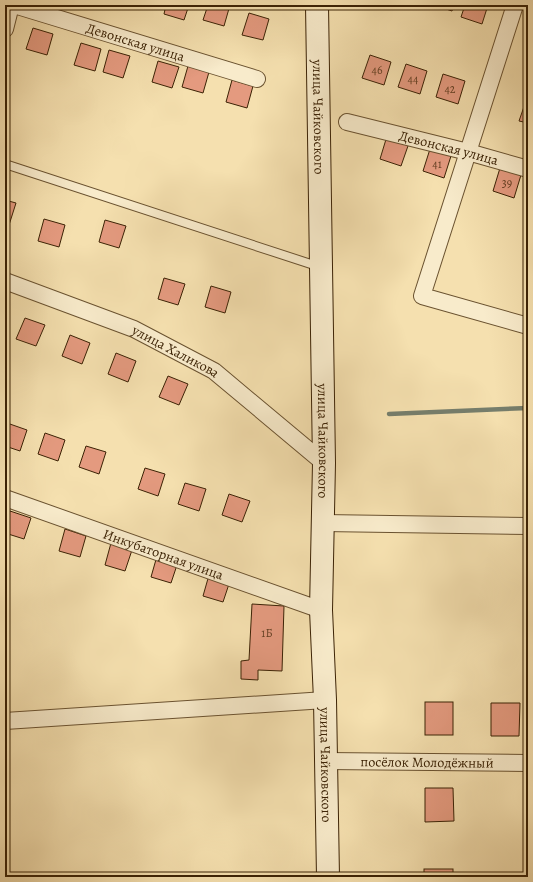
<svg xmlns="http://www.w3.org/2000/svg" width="533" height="882" font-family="Alegreya,serif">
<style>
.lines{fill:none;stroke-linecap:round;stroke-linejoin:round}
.stream{stroke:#767e6c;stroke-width:4.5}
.building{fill:#e49a7f;stroke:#3b2205}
.lane-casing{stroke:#6a5230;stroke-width:10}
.street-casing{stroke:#6a5230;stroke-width:18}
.secondary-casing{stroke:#3b2205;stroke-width:24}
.lane{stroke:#f8ebcb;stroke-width:8}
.street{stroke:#f8ebcb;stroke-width:16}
.secondary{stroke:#f8ebcb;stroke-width:22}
.labels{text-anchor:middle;stroke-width:3;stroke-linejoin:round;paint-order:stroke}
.number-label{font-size:12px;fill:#654024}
.street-label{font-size:14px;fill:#3b2205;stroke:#f8ebcb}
</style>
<rect width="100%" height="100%" fill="#f5e0af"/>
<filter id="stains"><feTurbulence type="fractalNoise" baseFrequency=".005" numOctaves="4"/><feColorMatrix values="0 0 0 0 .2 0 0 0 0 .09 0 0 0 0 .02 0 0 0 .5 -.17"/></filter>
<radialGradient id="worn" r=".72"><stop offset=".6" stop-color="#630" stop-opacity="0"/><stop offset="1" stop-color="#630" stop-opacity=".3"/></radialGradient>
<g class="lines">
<!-- stream -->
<path class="stream" d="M389,414L528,408"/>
</g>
<!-- building -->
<g class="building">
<path d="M166,5H189L184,20L164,14Z"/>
<path d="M208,5H230L224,26L203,20Z"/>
<path d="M434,5H454L452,11Z"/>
<path d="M465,5H488L482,24L461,17Z"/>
<path d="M249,13L269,19L263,40L242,35Z"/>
<path d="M33,28L53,34L47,55L26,49Z"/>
<path d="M81,43L101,49L95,71L74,65Z"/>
<path d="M109,50L130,56L123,78L103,72Z"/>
<path d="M370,55L391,62L384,85L362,78Z"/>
<path d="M158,61L179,67L172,88L152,82Z"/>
<path d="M406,64L427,71L420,94L398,87Z"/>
<path d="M188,66L209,72L203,93L182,87Z"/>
<path d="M443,74L465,81L458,104L436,97Z"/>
<path d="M232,80L253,86L247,108L226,102Z"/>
<path d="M527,98H528V123L519,121Z"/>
<path d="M387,136L409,143L401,166L380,159Z"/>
<path d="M430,149L451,156L444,178L423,171Z"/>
<path d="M500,168L521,175L514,198L493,191Z"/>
<path d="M5,200L16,203L9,225L5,223Z"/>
<path d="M44,219L65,225L59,247L38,241Z"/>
<path d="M105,220L126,226L119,248L99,242Z"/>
<path d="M164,278L185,284L178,305L158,299Z"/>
<path d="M211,286L231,292L225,313L205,307Z"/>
<path d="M25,318L45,325L36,346L16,339Z"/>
<path d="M70,335L90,343L82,364L62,356Z"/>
<path d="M116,353L136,361L128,382L108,374Z"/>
<path d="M168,376L188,384L179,405L159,397Z"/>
<path d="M7,423L27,430L20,451L5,446V429Z"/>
<path d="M45,433L65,440L58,461L38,454Z"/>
<path d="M86,446L106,452L99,474L79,467Z"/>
<path d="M145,468L165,474L158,496L138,489Z"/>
<path d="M185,483L206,489L199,511L178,504Z"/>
<path d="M229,494L250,501L242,522L222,515Z"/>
<path d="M10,511L31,518L24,539L5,533V528Z"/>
<path d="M65,529L86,536L80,557L59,551Z"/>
<path d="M111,543L132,550L125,571L105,565Z"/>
<path d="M157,556L178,562L171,583L151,577Z"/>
<path d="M209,575L230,581L223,602L203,596Z"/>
<path d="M252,604L284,606L282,671L258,670V680L241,679V661L249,660Z"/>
<rect x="425" y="702" width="28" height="33"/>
<path d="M491,703H520L519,736H491Z"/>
<path d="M425,788H453L454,821L425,822Z"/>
<rect x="424" y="869" width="29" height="8"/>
</g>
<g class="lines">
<defs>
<path id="lane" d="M5,164L320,267"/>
<g id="street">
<path id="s1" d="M14,5L257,79"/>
<path d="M515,5L422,296L528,326"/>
<path d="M5,29L11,5"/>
<path id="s2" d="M347,122L468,152L528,169"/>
<path id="s3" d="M5,281L134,329L214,371L324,463"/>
<path id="s4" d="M5,498L321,610"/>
<path d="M323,523L528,526"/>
<path d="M5,721L325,700"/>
<path id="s5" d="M326,761L528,763"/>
</g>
<g id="secondary">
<path id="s6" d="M317,5L324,463L321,610L325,700L328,877"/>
</g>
</defs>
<!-- lane casing -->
<use href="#lane" class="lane-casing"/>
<!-- street casing -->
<use href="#street" class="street-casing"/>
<!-- secondary casing -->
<use href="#secondary" class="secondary-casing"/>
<!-- lane -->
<use href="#lane" class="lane"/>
<!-- street -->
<use href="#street" class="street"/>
<!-- secondary -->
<use href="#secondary" class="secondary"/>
</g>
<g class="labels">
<!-- number labels -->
<g class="number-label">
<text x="377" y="74">46</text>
<text x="413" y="83">44</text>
<text x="450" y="93">42</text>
<text x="437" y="168">41</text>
<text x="507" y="187">39</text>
<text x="267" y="637">1Б</text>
</g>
<!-- street labels -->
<g class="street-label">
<text dy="5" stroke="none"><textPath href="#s1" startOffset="127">Девонская улица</textPath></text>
<text dy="5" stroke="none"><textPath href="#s6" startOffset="112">улица Чайковского</textPath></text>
<text dy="5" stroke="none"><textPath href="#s2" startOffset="105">Девонская улица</textPath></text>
<text dy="5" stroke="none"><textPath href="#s3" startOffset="185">улица Халикова</textPath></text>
<text dy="5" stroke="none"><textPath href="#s6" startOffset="436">улица Чайковского</textPath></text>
<text dy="5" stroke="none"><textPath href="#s4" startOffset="168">Инкубаторная улица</textPath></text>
<text dy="5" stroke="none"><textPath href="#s5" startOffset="101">посёлок Молодёжный</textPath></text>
<text dy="5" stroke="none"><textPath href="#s6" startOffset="760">улица Чайковского</textPath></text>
</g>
</g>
<!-- margin -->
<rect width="533" height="882" fill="none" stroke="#f5e0af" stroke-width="20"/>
<rect x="6" y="6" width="521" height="870" fill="none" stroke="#3b2205" stroke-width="2"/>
<rect x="10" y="10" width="513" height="862" fill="none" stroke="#3b2205"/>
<rect width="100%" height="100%" filter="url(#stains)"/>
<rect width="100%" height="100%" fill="url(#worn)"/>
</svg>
